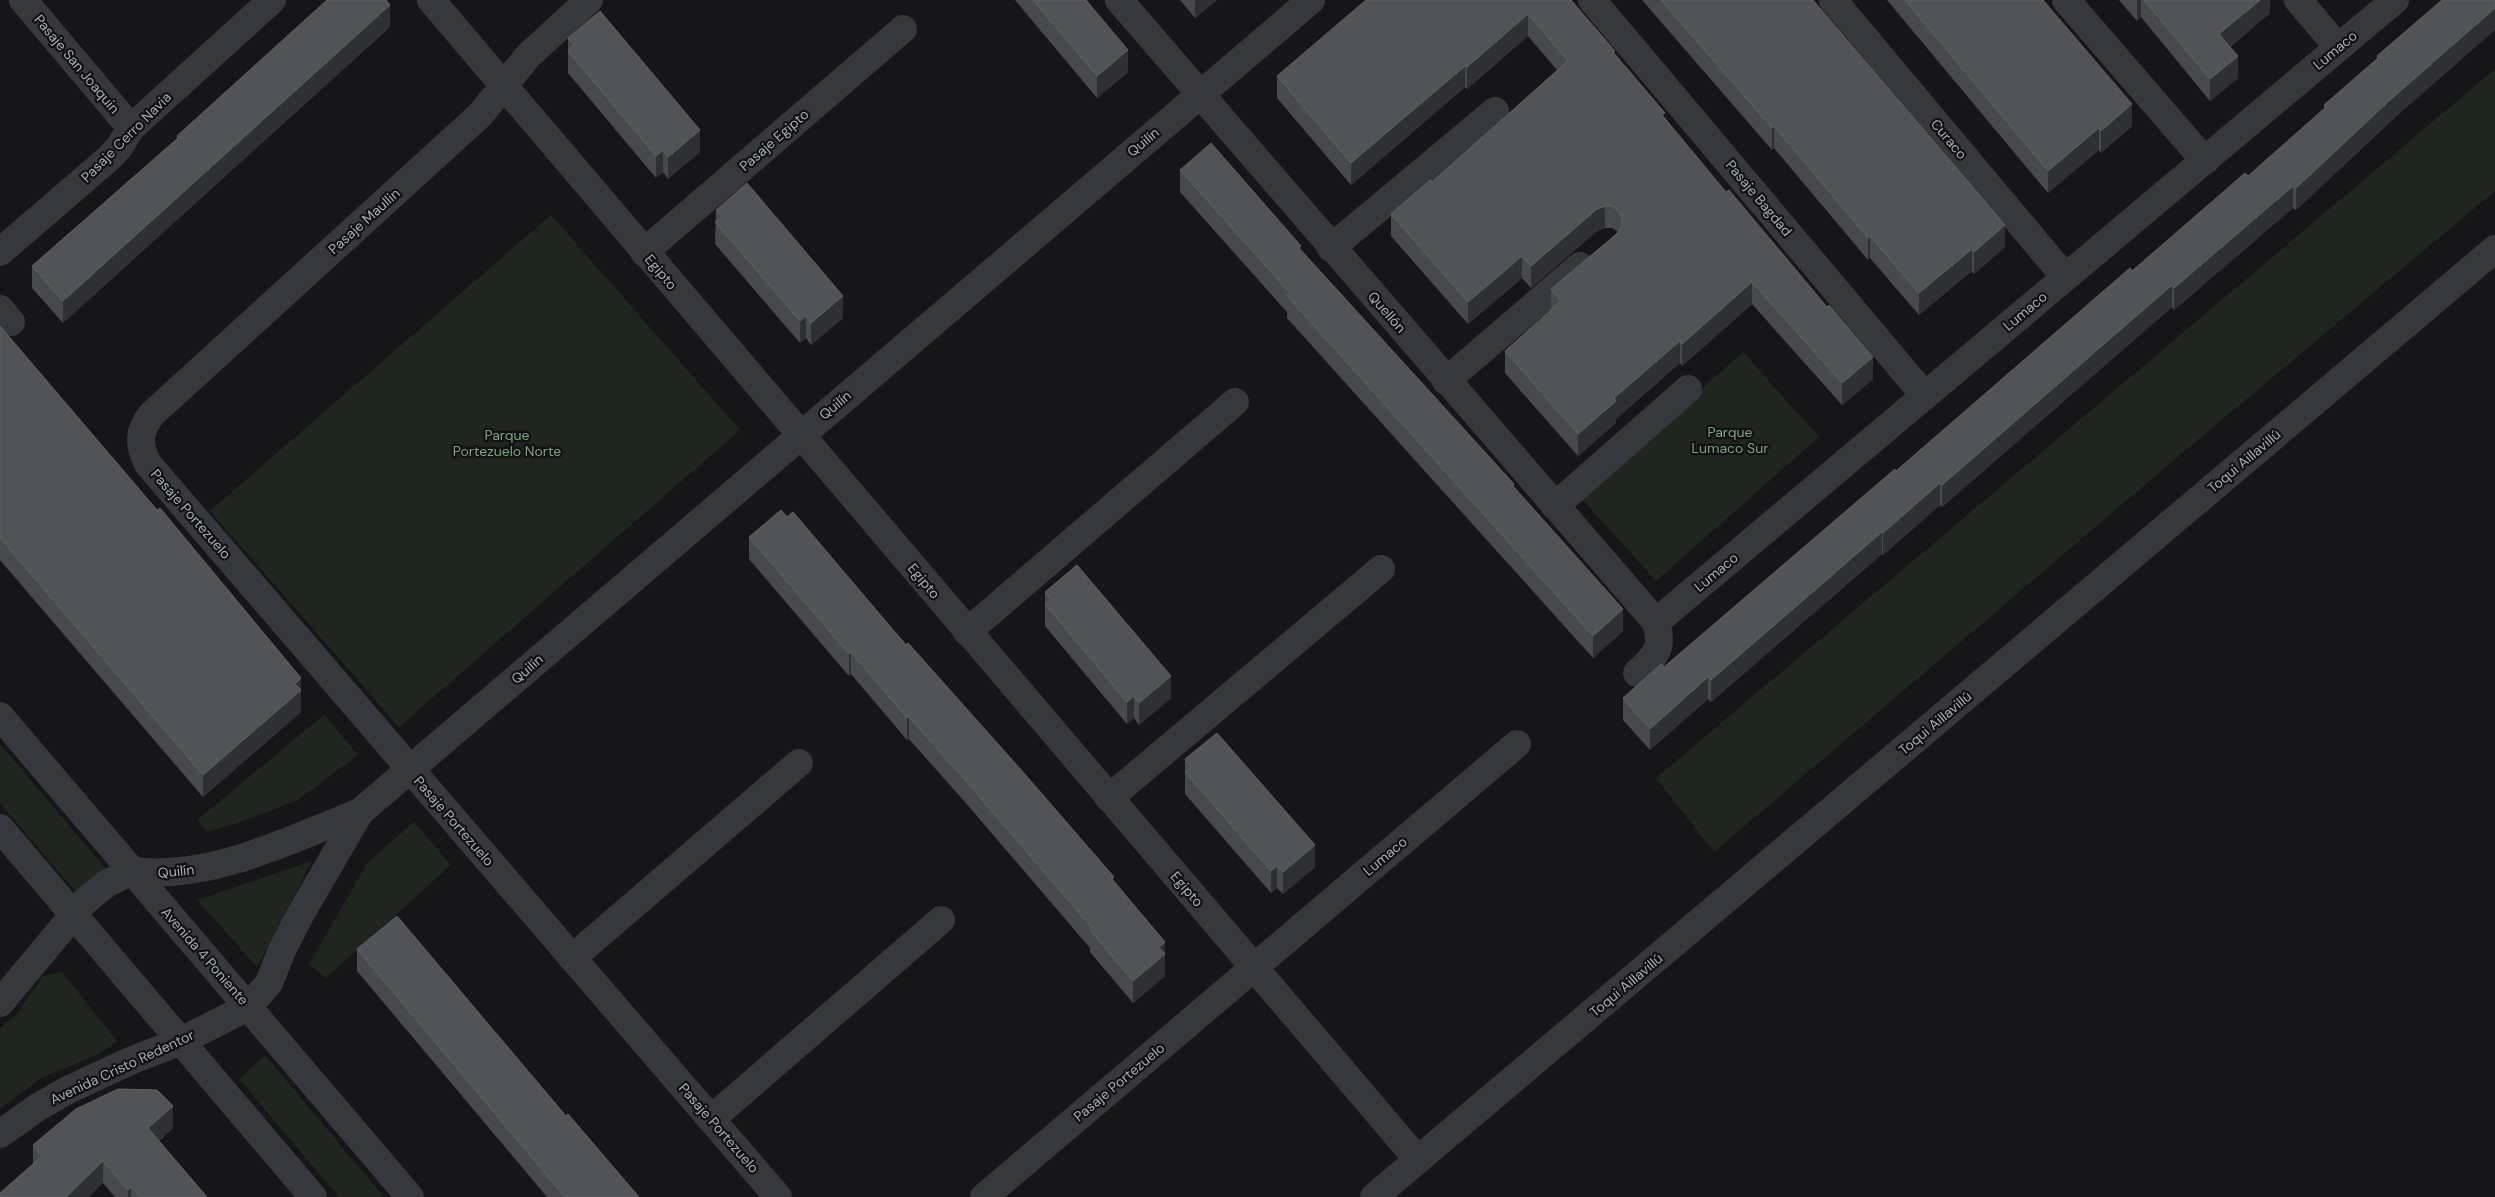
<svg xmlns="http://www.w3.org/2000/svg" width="2495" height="1197" font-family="'DM Sans',sans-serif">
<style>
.green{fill:#1e261f}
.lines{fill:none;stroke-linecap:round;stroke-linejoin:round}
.minor{stroke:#37383d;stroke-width:28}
.wall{fill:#47494d}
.shaded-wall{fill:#2f3033}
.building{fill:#525359;stroke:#5f6168}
.labels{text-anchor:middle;stroke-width:4.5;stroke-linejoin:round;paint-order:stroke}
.street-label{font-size:14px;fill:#a8adb8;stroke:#111113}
.park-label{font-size:14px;fill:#7fa381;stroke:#111113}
</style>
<rect width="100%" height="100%" fill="#161618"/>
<!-- green -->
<g class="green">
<path d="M2495,69V191L2200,438L1714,852L1656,778Z"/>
<path d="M551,215L740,430L399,727L210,511Z"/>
<path d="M1743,352L1819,437L1656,581L1580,497Z"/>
<path d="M324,715L358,755L298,800L246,820L208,832L197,820Z"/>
<path d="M0,744L106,869L76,892L0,803Z"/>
<path d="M414,822L451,865L326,978L309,964L368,862Z"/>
<path d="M312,861L257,967L197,900Z"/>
<path d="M62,972L117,1041L99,1054L41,1078L0,1109V1028L16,1015L43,976Z"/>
<path d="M265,1055L384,1197H339L239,1079Z"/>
</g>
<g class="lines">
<!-- minor -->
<g class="minor">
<path d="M23,0L131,128"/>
<path d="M431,0L1418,1160"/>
<path d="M589,0L528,56L480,115L152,414C138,431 138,445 148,464L778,1197"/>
<path d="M1119,0L1656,622C1664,648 1656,656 1637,673"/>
<path d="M1592,0L1925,396"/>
<path d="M1833,0L2065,277"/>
<path d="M2066,0L2205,161"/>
<path d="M2298,0L2338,47"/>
<path d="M1331,248L1495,111"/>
<path d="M0,252L109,158L120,146L131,128L272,0"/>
<path d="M644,252L903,29"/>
<path d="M0,309L11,322"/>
<path d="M1446,381L1580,266"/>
<path d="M1555,506L1688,389"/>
<path d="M1656,622L2395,0"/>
<path d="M967,632L1235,402"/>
<path d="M0,716L410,1197"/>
<path d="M1109,798L1381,569"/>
<path d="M0,828L313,1197"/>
<path d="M132,871C211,881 288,840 360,812L1311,0"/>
<path d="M572,958L799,763"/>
<path d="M0,1003L85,901L106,884L132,871"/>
<path d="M711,1119L941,920"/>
<path d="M0,1134L38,1107L68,1090L130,1061L181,1041L248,1007L269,983L282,950L300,915L360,812"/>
<path d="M984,1197L1517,744"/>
<path d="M1374,1197L2495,249"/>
</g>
</g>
<!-- wall -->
<g class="wall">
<path d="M1015,0H1086L1128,72L1097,98Z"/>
<path d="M1180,0H1217L1195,18Z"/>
<path d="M1571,0L1873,379L1842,405L1752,304L1682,366L1680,363L1616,419V423L1578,456L1505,373V351L1551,310V289L1618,232L1612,228H1605L1597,231L1531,288L1522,278L1468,324L1391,236V214L1432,182L1557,70L1528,36L1467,89L1465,87L1351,185L1277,98V76Z"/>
<path d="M1642,0H1813L2005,247L1974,274L1972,271L1919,315L1870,258L1868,260L1774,148L1772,150Z"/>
<path d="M1887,0H2043L2132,126L2101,153L2099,150L2048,193Z"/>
<path d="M2119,0H2270V13L2230,47L2238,78L2210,101L2141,17L2137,21Z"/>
<path d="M2442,0L2389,123L2296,210L2293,208L2174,310L2172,307L1942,507L1940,505L1883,555L1882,554L1711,702L1708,699L1650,750L1623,720V698L1664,667L2132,271L2248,176L2324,109V105L2377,59V56Z"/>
<path d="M390,27L63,323L32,288V266L177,139V136Z"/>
<path d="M568,38L700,152L668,179L663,172L656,178L568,73Z"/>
<path d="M1180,170L1301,250L1514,487L1623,631L1593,658L1287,318V312L1180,192Z"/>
<path d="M716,210L843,318L811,345L806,338L800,343L715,244Z"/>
<path d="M0,326L301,700V712L203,797L0,560Z"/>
<path d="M787,517L906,645L1114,881L1165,964V976L1133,1003L1090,952V948L965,802L909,739L907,740L851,674L849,676L749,559V537Z"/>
<path d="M1045,592L1171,698L1139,725L1134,718L1127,724L1045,626Z"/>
<path d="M1185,759L1315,867L1283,894L1277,888L1271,893L1185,794Z"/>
<path d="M357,949L566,1116L639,1197H547L357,971Z"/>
<path d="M173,1128L159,1141L207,1197H115L103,1183L33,1164V1145Z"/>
</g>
<!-- shaded-wall -->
<g class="shaded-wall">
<path d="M1195,0H1217L1195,18Z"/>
<path d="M2137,0H2141V17L2137,21Z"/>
<path d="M2260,0H2270V13L2219,56V34Z"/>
<path d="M390,5V27L63,323V301Z"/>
<path d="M2495,8V30L2389,123L2296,210V188L2389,101Z"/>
<path d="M1528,14V36L1467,89V67Z"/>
<path d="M1128,50V72L1097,98V76Z"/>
<path d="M2238,56V78L2210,101V79Z"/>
<path d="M1465,66V87L1351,185V163Z"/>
<path d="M2132,104V126L2101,153V131Z"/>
<path d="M1774,126V148L1772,150V128Z"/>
<path d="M2099,128V150L2048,193V171Z"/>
<path d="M700,130V152L668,179V157Z"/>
<path d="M663,150V172L656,178V156Z"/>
<path d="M2293,186V208L2174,310V288Z"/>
<path d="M1605,206V228L1597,231L1531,288V266L1597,209Z"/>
<path d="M2005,225V247L1974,274V252Z"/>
<path d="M1870,236V258L1868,260V238Z"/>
<path d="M1972,249V271L1919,315V293Z"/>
<path d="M1522,256V278L1468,324V302Z"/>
<path d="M1752,282V304L1682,366V344Z"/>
<path d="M2172,285V307L1942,507V485Z"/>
<path d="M843,296V318L811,345V323Z"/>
<path d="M806,316V338L800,343V321Z"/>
<path d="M1680,341V363L1616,419V423L1578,456V434L1614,398Z"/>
<path d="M1873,357V379L1842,405V383Z"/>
<path d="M1940,483V505L1883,555V533Z"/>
<path d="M1882,532V554L1711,702V680Z"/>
<path d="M1623,609V631L1593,658V636Z"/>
<path d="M851,652V674L849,676V654Z"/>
<path d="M1171,676V698L1139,725V703Z"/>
<path d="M1708,677V699L1650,750V729Z"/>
<path d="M301,678V712L203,797V775Z"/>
<path d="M1134,696V718L1127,724V702Z"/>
<path d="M909,717V739L907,740V718Z"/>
<path d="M1315,845V867L1283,894V872Z"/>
<path d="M1277,866V888L1271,893V871Z"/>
<path d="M1165,942V976L1133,1003V981L1159,947Z"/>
<path d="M173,1106V1128L148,1150V1128Z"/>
<path d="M103,1161V1183L89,1197H66Z"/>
<path d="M131,1187V1197H128V1190Z"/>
</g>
<!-- building -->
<g class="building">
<path d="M327,0H386L390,5L63,301L32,266L178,138L177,136Z"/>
<path d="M1033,0H1086L1128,50L1097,76Z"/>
<path d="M1366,0H1571L1615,51L1613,52L1665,113L1662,115L1726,192L1729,190L1827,307L1829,305L1873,357L1842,383L1752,282L1682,344L1680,341L1614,398L1616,401L1578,434L1505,351L1561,301L1551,289L1618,233L1622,226V219L1619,211L1612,206H1605L1597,209L1531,266L1522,256L1468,302L1391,214L1430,180L1432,182L1568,61L1528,14L1467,67L1465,66L1351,163L1277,76Z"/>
<path d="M1661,0H1813L2005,225L1974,252L1972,249L1919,293L1870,236L1868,238L1774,126L1772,128Z"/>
<path d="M1905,0H2043L2132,104L2101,131L2099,128L2048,171Z"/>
<path d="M2144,0H2260L2219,34L2238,56L2210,79Z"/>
<path d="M2442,0H2495V8L2389,101L2296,188L2293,186L2174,288L2172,285L1942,485L1940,483L1883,533L1882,532L1711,680L1708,677L1650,729L1623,698L1661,664L1664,667L1895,469L1896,471L2130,268L2132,271L2245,173L2248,176L2326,107L2324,105L2378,58L2377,56Z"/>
<path d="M600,11L700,130L668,157L663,150L656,156L568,51L574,45L568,38Z"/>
<path d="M1211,143L1301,246L1299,248L1514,484L1513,486L1623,609L1593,636L1287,296L1290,293L1180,170Z"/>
<path d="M747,183L843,296L811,323L806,316L800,321L715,222L722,217L716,210Z"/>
<path d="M0,326L157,510L160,508L301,678L295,684L301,690L203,775L0,538Z"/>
<path d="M781,510L787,517L793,512L906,645L908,643L1023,772L1114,877L1112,879L1165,942L1159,947L1165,954L1133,981L1090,930L1092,928L965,780L909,717L907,718L851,652L849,654L749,537Z"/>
<path d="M1077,565L1171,676L1139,703L1134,696L1127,702L1045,604L1051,600L1045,592Z"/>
<path d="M1217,733L1315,845L1283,872L1277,866L1271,871L1185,772L1191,767L1185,759Z"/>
<path d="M397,916L566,1116L568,1114L639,1197H565L357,949Z"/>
<path d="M118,1089L157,1090L173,1106L148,1128L207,1197H140L131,1187L128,1190L103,1161L66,1197H0V1193L42,1156L33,1145L76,1109Z"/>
</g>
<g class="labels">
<!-- street labels -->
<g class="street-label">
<text transform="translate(2335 50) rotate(-40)" y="5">Lumaco</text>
<text transform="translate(77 64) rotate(50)" y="5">Pasaje San Joaquin</text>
<text transform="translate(126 137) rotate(-45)" y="5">Pasaje Cerro Navia</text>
<text transform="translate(1949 139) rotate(50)" y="5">Curaco</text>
<text transform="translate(774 140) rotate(-41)" y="5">Pasaje Egipto</text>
<text transform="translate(1143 142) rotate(-40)" y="5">Quilín</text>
<text transform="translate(1759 198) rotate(50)" y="5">Pasaje Bagdad</text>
<text transform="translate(364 221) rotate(-42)" y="5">Pasaje Maullin</text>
<text transform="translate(661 272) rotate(50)" y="5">Egipto</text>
<text transform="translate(2025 311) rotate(-40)" y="5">Lumaco</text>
<text transform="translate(1387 312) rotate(49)" y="5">Quellón</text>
<text transform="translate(835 405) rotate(-40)" y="5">Quilín</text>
<text transform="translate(2244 461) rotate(-40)" y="5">Toqui Aillavillú</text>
<text transform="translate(191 514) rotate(49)" y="5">Pasaje Portezuelo</text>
<text transform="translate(1716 572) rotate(-40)" y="5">Lumaco</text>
<text transform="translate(924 581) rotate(50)" y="5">Egipto</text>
<text transform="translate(527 669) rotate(-41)" y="5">Quilín</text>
<text transform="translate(1935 723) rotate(-40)" y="5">Toqui Aillavillú</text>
<text transform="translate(454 821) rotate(49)" y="5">Pasaje Portezuelo</text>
<text transform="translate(1385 856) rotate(-40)" y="5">Lumaco</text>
<text transform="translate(176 871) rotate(-6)" y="5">Quilín</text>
<text transform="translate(1187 889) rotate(49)" y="5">Egipto</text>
<text transform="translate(205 956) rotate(49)" y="5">Avenida 4 Poniente</text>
<text transform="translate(1626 985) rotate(-40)" y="5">Toqui Aillavillú</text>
<text transform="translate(122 1067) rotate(-25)" y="5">Avenida Cristo Redentor</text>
<text transform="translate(1119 1082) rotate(-40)" y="5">Pasaje Portezuelo</text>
<text transform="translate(719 1128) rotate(49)" y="5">Pasaje Portezuelo</text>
</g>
<!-- park labels -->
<g class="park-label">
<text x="1730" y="437">Parque<tspan x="1730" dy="16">Lumaco Sur</tspan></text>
<text x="507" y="440">Parque<tspan x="507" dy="16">Portezuelo Norte</tspan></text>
</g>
</g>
</svg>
